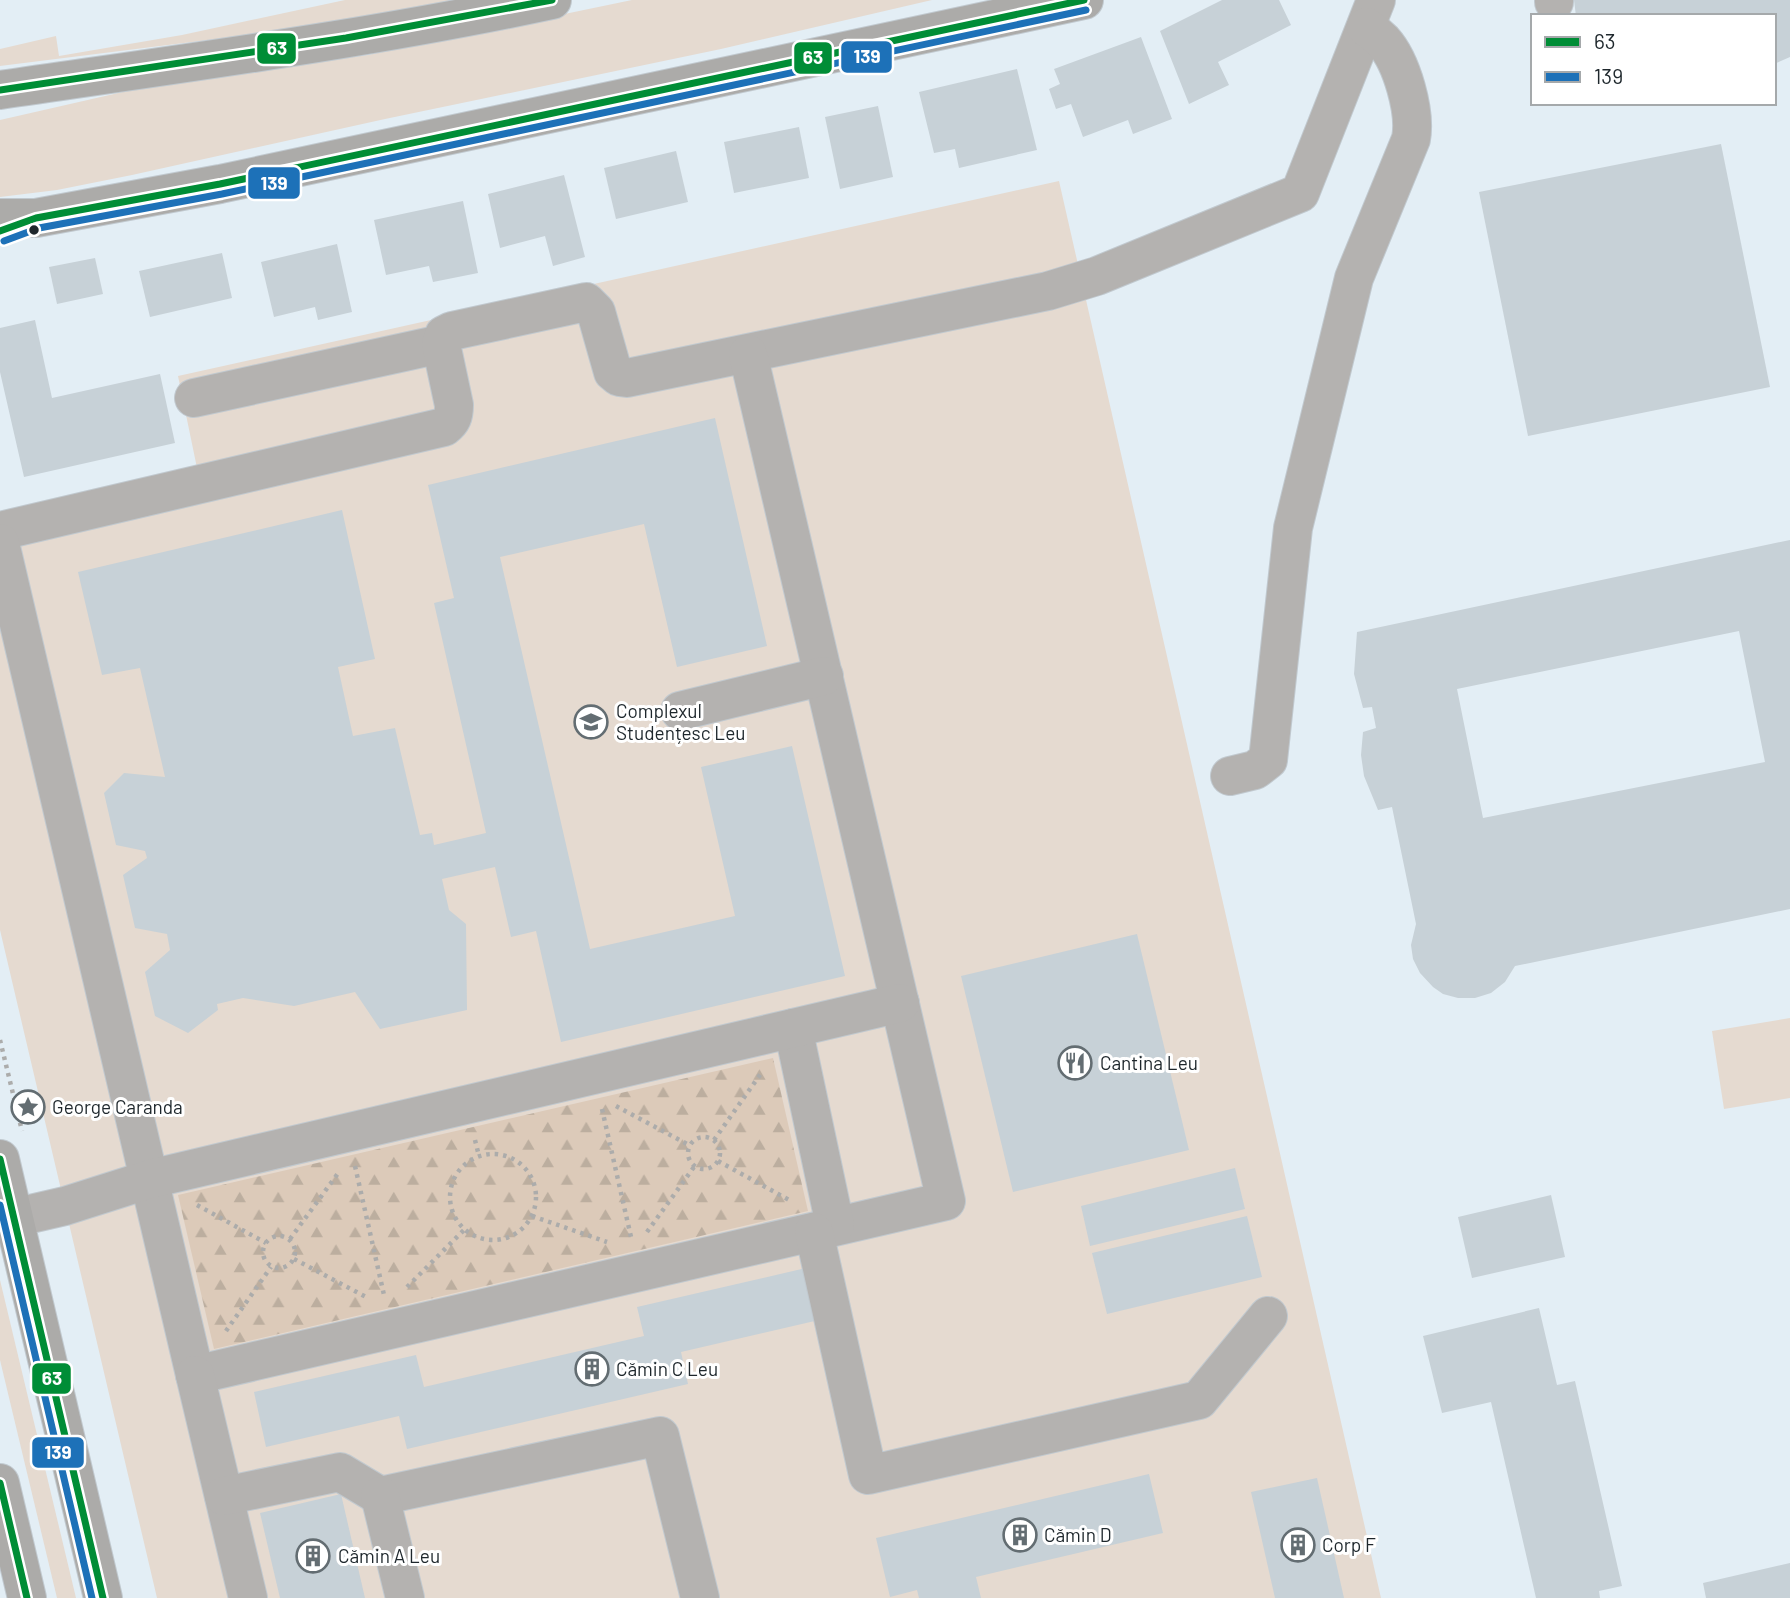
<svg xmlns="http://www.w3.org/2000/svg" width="1790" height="1598" font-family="Barlow,sans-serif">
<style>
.green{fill:#e5dad0}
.forest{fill:url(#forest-firs)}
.building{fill:#c7d1d7;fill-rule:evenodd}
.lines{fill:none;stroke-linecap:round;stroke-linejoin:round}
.minor-casing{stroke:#c1c9cf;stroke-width:40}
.major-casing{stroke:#c1c9cf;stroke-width:40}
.path{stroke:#acacab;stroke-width:4.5;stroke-dasharray:3.5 5;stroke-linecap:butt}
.minor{stroke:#b4b2b0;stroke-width:38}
.major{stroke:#acaba9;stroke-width:38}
.bus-1-casing{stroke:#fff;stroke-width:12}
.bus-2-casing{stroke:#fff;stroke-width:12}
.bus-1{stroke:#008d36;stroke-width:7}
.bus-2{stroke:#1d71b8;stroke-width:7}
.bus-dot{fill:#1e272c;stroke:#fff;stroke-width:2.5}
.labels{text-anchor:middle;stroke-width:6;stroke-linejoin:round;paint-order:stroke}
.poi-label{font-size:19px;fill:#1e272c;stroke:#fff;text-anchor:start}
.line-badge{stroke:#fff;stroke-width:2.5}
.badge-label{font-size:19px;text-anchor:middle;font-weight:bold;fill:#fff}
</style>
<defs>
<pattern id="forest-firs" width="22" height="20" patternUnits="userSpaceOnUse" patternTransform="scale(1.75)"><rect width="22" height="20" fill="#dccab9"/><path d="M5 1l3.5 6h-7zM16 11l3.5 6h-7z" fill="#bcae9f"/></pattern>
</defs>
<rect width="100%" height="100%" fill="#e3eef5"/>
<!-- green -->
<g class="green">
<path d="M345,0H466L344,23L0,66V49L56,36L59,56L182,35Z"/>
<path d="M632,0H932L721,49L385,119L132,175L57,190L0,197V120L184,78L368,55Z"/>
<path d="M1059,181L1381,1598H157L0,930V513L197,468L178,376Z"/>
<path d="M1790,1018V1098L1724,1109L1712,1031Z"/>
<path d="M0,1280L76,1598H57L0,1360Z"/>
</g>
<!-- forest -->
<path class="forest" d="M773,1058L808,1211L214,1349L178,1195Z"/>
<!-- building -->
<g class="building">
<path d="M1222,0H1279L1291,25L1218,62L1229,85L1189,104L1160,31Z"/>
<path d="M1574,0H1790V57L1774,64V16H1576Z"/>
<path d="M1141,37L1172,119L1133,134L1128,120L1083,137L1071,104L1056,109L1049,89L1060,84L1054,69Z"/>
<path d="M1017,69L1037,150L959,168L955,149L934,153L919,92Z"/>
<path d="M878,106L893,177L840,189L825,117Z"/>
<path d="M799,127L809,178L734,193L724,142Z"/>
<path d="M1721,144L1770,387L1528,436L1479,192Z"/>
<path d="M676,151L688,202L616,219L604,168Z"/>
<path d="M564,175L585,257L553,266L545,236L500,248L488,194Z"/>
<path d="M463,201L478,273L433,282L429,266L386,275L374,220Z"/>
<path d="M337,244L352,312L318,320L315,307L274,317L261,262Z"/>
<path d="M222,253L232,298L150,317L139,271Z"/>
<path d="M95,258L103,294L57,304L49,267Z"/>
<path d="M35,320L52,398L160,374L175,443L24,477L0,372V328Z"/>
<path d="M715,418L767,646L677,667L644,524L500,557L590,949L735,916L701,767L792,746L845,976L561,1042L536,931L511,937L495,867L442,879L449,910L466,924L467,1010L380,1029L355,992L294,1006L243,998L217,1004L218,1010L188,1033L155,1016L145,972L170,950L167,934L135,928L123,875L147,858L145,851L116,845L104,793L124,773L165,777L140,668L102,675L78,572L342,510L375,659L338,667L353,736L395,728L420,835L432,833L434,845L486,833L434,603L454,598L428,485Z"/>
<path d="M1790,540V909L1515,966L1505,982L1491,993L1475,998H1458L1443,994L1433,987L1420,973L1413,959L1411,945L1416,924L1392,807L1378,810L1364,776L1361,755L1363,732L1376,728L1372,707L1363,708L1354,674L1357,632ZM1739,631L1765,762L1483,818L1457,689Z"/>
<path d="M1137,934L1189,1150L1013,1192L961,976Z"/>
<path d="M1235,1168L1245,1209L1090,1246L1081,1206Z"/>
<path d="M1551,1195L1565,1257L1472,1278L1458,1217Z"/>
<path d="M1247,1216L1262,1277L1107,1314L1092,1253Z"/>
<path d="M806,1268L819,1320L681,1352L688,1384L407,1449L399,1416L266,1447L254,1392L416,1355L424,1387L644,1336L637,1307Z"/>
<path d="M1539,1308L1557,1385L1575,1381L1622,1586L1599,1591L1600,1598H1536L1491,1402L1442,1413L1423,1336Z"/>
<path d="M1149,1474L1163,1533L976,1577L981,1598H919L917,1590L890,1597L876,1538Z"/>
<path d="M1317,1478L1344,1598H1275L1251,1492Z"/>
<path d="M341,1494L365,1598H280L260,1513Z"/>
<path d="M1790,1563V1598H1706L1703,1583Z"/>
</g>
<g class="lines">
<defs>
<g id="minor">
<path d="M1554,0V2"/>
<path d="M194,398L441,344"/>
<path d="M0,531L444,427C452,421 454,416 454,405L441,344L444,335L452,331L586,302L596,312L613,372L619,377L627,378L1048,291L1097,276L1300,193L1376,0"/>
<path d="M0,543L195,1375L946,1201L748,354"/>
<path d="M680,711L824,676"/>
<path d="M1230,776L1255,770L1268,760L1293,528L1354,278L1411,139C1416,112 1402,62 1383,41C1378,36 1372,31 1366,27"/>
<path d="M793,1028L835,1225"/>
<path d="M0,1221L65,1206L150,1179L900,1003"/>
<path d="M814,1232L868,1475L1199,1400L1268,1316"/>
<path d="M195,1375L248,1598"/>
<path d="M224,1496L340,1472L380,1496L660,1436L700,1598"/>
<path d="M380,1496L405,1598"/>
</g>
<g id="major">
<path d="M0,90C185,63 369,39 552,0"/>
<path d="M0,218H36L220,184L1084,0"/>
<path d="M0,1159L103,1598"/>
<path d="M0,1483L27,1598"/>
</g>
</defs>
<!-- minor casing -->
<use href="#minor" class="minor-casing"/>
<!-- major casing -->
<use href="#major" class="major-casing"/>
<!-- path -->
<g class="path">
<path d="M0,1040L22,1131"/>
<path d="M616,1106L689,1145"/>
<path d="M602,1109L631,1237"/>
<circle cx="704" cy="1153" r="16"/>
<path d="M475,1140L479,1156"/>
<path d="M714,1140L762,1072"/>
<circle cx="493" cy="1197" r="43"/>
<path d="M718,1161L791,1201"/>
<path d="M355,1166L384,1295"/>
<path d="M197,1205L266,1243"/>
<path d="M532,1216L607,1242"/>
<path d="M647,1232L694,1167"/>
<circle cx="279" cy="1252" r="16"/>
<path d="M290,1239L339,1172"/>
<path d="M294,1259L368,1298"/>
<path d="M407,1287L464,1230"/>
<path d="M226,1331L271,1267"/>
</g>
<!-- minor -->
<use href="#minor" class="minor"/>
<!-- major -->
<use href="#major" class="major"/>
<defs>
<g id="bus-1">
<path d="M0,90L346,38L552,0"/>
<path d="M0,231L36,218L220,184L1084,0"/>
<path d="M0,1159L103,1598"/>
<path d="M0,1483L27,1598"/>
</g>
<g id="bus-2">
<path d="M4,241L39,228L222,194L1086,10"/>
<path d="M0,1205L92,1598"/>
</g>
</defs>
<!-- bus-1 casing -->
<use href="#bus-1" class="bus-1-casing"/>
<!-- bus-2 casing -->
<use href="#bus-2" class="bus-2-casing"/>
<!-- bus-1 -->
<use href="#bus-1" class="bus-1"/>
<!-- bus-2 -->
<use href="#bus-2" class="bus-2"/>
</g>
<!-- icons -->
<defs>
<symbol id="university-ring" viewBox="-11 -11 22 22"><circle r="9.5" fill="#fff" stroke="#636d72" stroke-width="1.5"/><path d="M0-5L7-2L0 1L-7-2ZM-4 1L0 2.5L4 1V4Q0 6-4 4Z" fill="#636d72"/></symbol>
<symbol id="restaurant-ring" viewBox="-11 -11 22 22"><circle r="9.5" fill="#fff" stroke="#636d72" stroke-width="1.5"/><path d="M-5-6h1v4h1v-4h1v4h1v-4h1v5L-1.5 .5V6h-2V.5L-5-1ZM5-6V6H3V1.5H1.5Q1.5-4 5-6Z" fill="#636d72"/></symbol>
<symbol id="sight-ring" viewBox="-11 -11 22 22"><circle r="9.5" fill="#fff" stroke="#636d72" stroke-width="1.5"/><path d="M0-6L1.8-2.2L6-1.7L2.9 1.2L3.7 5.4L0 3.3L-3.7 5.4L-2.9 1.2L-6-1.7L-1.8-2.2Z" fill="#636d72"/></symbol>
<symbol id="building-ring" viewBox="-11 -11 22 22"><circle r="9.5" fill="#fff" stroke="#636d72" stroke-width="1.5"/><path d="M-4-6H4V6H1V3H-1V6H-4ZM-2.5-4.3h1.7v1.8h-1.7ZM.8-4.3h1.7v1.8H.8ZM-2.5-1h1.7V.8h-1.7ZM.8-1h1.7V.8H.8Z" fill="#636d72"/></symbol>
</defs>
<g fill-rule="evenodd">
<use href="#university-ring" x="572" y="703" width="38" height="38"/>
<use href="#restaurant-ring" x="1056" y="1044" width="38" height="38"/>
<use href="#sight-ring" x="9" y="1088" width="38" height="38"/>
<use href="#building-ring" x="573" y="1350" width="38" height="38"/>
<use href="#building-ring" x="1001" y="1516" width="38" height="38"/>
<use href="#building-ring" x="1279" y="1526" width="38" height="38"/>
<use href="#building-ring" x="294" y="1537" width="38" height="38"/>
</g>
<!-- markers -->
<circle class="bus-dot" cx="34" cy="230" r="6"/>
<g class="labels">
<!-- poi labels -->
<g class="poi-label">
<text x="616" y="718">Complexul<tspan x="616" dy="22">Studențesc Leu</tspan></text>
<text x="1100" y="1070">Cantina Leu</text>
<text x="52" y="1114">George Caranda</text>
<text x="616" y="1376">Cămin C Leu</text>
<text x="1044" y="1542">Cămin D</text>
<text x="1322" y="1552">Corp F</text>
<text x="338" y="1563">Cămin A Leu</text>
</g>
</g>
<g class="line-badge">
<rect x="256" y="32" width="41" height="33" rx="7" fill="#008d36"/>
<rect x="840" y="40" width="53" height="34" rx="7" fill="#1d71b8"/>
<rect x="793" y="41" width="40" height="34" rx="7" fill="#008d36"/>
<rect x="247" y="166" width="54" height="34" rx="7" fill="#1d71b8"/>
<rect x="31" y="1362" width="41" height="33" rx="7" fill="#008d36"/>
<rect x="31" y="1436" width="54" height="33" rx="7" fill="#1d71b8"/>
</g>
<g class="badge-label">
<text x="277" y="55">63</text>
<text x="867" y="63">139</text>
<text x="813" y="64">63</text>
<text x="274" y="190">139</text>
<text x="52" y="1385">63</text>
<text x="58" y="1459">139</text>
</g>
<!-- legend -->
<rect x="1531" y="14" width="245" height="91" fill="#ffffff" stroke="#a5a9ab" stroke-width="2"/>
<rect x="1545" y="37" width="35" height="10" fill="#008d36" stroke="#a5a9ab" stroke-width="2"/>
<text x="1594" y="49" font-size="21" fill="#1e272c">63</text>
<rect x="1545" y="72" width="35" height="10" fill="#1d71b8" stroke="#a5a9ab" stroke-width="2"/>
<text x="1594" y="84" font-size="21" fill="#1e272c">139</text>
</svg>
